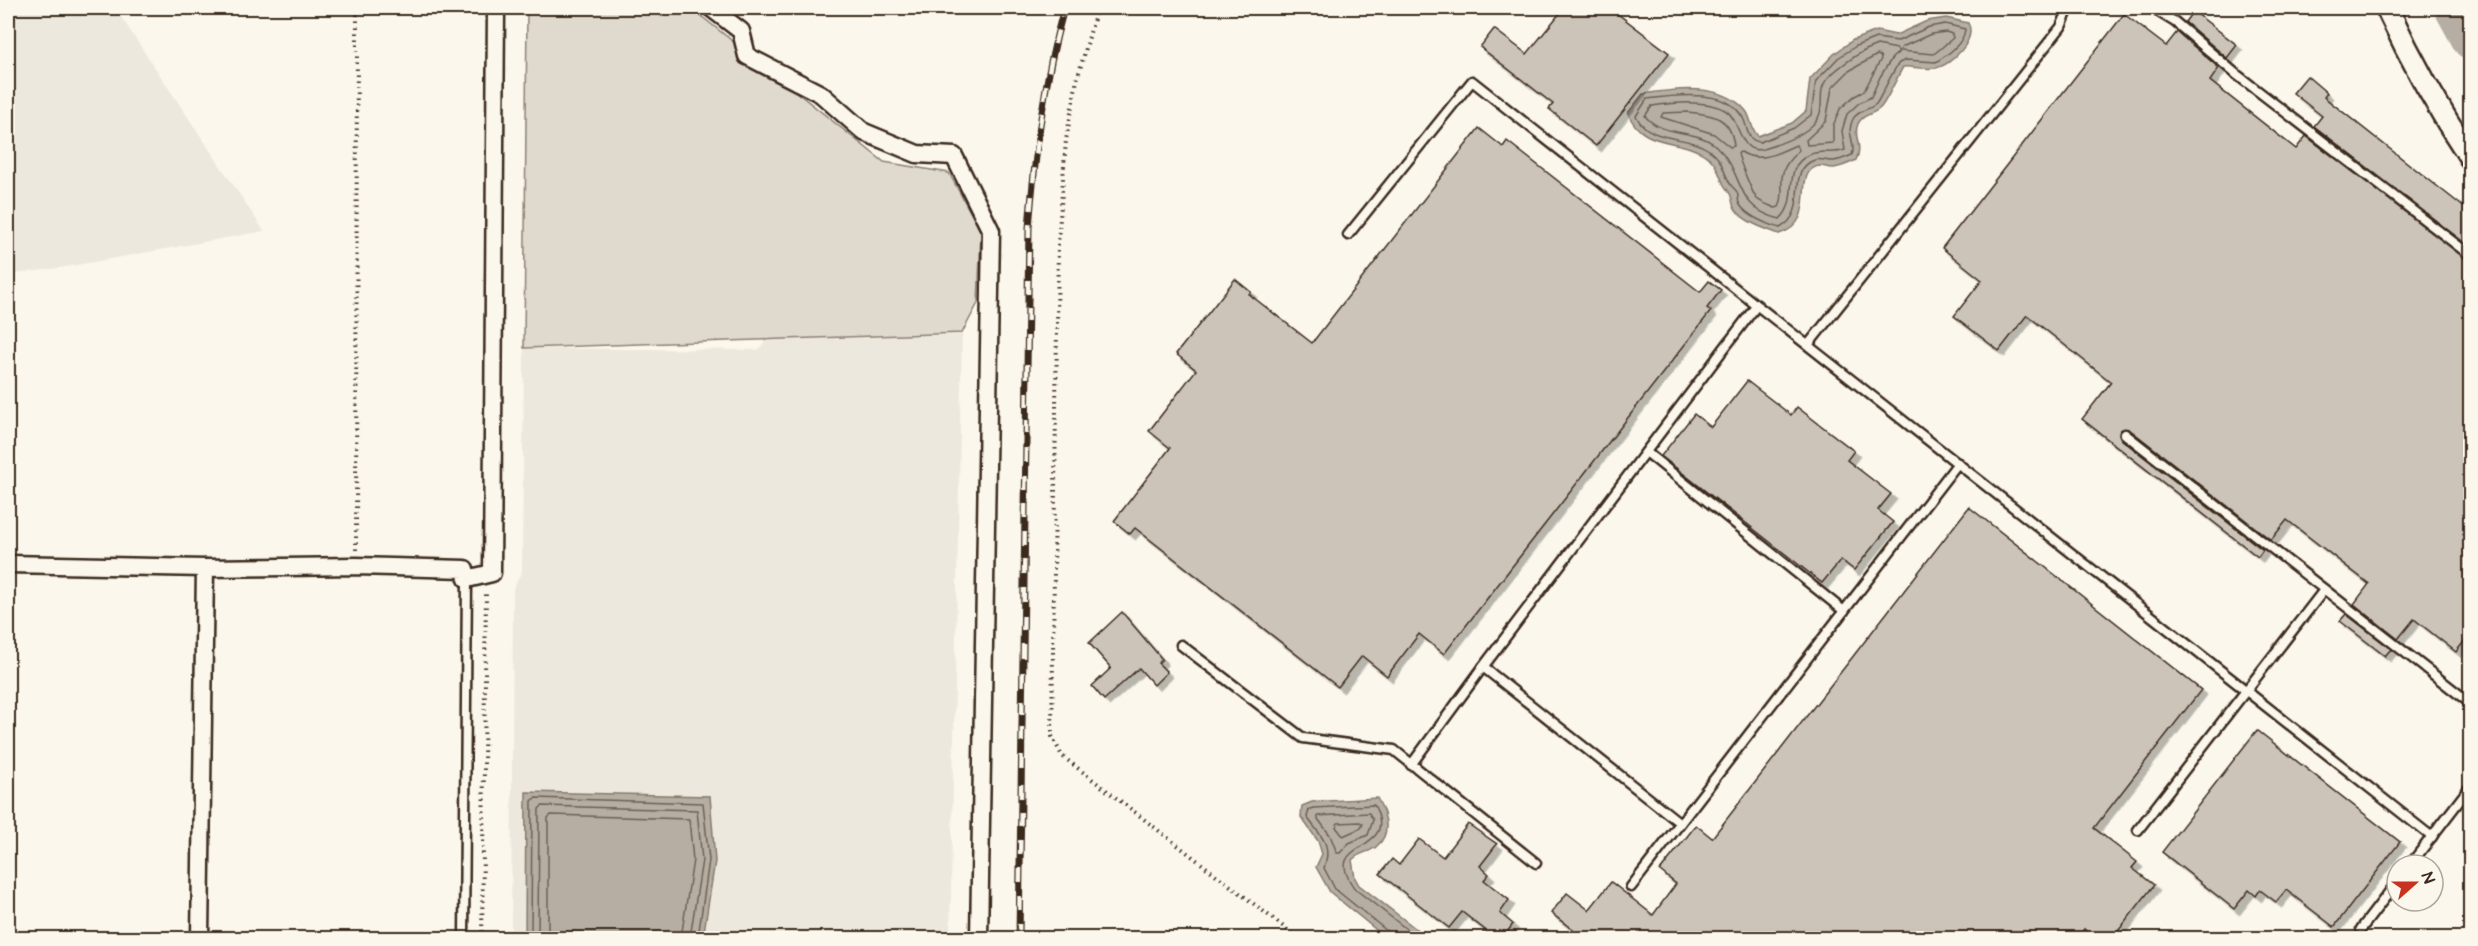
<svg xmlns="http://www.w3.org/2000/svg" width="2478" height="946" font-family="'Architects Daughter',sans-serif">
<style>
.built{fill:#ede8dd}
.green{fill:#dfd9ce;stroke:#8d8276;stroke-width:1.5}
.water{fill:#b6aea2;stroke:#85796d;stroke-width:1.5}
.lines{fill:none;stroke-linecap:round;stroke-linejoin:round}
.shore{stroke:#6c5f53;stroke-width:1.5}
.river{stroke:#b6aea2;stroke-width:36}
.building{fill:#ccc4b9;stroke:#3b2a1e;stroke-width:1.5;filter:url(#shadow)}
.service-casing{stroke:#3b2a1e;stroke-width:13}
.minor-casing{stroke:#3b2a1e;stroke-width:21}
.tertiary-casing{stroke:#3b2a1e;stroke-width:26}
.path{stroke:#3b2a1e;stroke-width:4;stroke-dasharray:1.5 4.5;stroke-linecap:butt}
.service{stroke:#fbf7ec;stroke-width:8}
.minor{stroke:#fbf7ec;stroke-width:16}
.tertiary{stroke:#fbf7ec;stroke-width:21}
.rail-casing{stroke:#3b2a1e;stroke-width:7}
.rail{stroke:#fbf7ec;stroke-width:4.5;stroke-dasharray:14;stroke-linecap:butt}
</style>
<defs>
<filter id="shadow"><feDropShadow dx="5.5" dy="5.5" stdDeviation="0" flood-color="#0004"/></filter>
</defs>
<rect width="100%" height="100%" fill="#fbf7ec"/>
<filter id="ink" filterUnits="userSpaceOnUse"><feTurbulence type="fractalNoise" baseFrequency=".0167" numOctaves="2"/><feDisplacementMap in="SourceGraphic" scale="12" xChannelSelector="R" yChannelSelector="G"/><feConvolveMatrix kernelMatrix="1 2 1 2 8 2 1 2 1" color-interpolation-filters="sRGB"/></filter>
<g filter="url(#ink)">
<!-- built -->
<g class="built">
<path d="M8,8H115L264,231L66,267L8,275Z"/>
<path d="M775,330L962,333L950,938H511L513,589L522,571L524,348L758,350Z"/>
</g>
<!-- green -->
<path class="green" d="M527,8H691L884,162L949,173L981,232L978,303L962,333L524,348Z"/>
<!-- water -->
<g class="water">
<path d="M1946,18L1968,23C1977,39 1952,65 1936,68C1925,70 1913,66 1903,67C1898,75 1885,105 1880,108C1873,115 1862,114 1858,124C1852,137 1864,145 1856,160C1850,163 1841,167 1834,168C1825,168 1820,163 1812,169C1795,182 1817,223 1779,234C1764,228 1745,223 1735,209C1732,205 1733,201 1731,196C1730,192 1726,189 1724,185C1718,173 1717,162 1705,155C1678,137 1642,149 1628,113L1643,94C1675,89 1723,82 1746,111C1752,119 1750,128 1758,136L1792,123L1806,111L1810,79L1834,54L1853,40L1877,31L1896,35L1927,21Z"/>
<path d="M526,792L710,796L715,861L703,938H525Z"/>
<path d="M1377,798C1385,812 1393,832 1377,846C1370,853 1359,852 1352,860L1355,878L1359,885L1428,938H1386L1330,892L1316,867L1322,854L1318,841L1301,817L1302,806L1312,802Z"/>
</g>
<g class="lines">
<!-- shore -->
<g class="shore">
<path d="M1945,24L1965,29C1964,44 1947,55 1936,62L1906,60L1899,63C1893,70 1879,101 1876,104C1869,110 1858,110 1853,119C1845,134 1857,143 1852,155C1847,157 1839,161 1833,161C1824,161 1819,157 1810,162C1786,177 1810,211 1780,228C1767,224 1748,217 1740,205C1737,201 1739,196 1737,192C1736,190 1732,187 1731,185C1722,171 1724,160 1709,150C1686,134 1650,144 1636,116L1647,99C1670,96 1710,91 1730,104C1735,107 1740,113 1743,118C1748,127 1746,141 1760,142L1794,128L1811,115L1816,81L1838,58L1856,46L1876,38L1898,41L1929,27Z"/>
<path d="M1946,32L1952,34L1953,38L1934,54L1900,51L1902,47L1931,34Z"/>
<path d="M1877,45L1897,49L1899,52L1892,58L1880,77L1871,97L1859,103L1847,114L1842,131L1845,150C1832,155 1821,149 1809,155C1780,168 1801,199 1780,219C1732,208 1746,173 1716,146C1696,128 1663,138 1645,116L1652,106C1673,103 1704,99 1725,110C1741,119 1738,155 1763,149C1780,144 1809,134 1818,118C1824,108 1819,96 1823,86C1828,72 1863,50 1877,45Z"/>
<path d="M1877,55L1880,56L1881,59L1864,91L1853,97L1840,109L1833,126V143L1807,145L1806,140L1826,121L1832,88L1849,71Z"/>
<path d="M1688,112C1714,115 1731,117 1734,146L1730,147L1714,134L1661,117L1663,113Z"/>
<path d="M1796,145L1799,150C1791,158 1783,166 1782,178C1781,189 1784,197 1779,207L1775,208C1769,205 1762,203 1757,199C1753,195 1739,160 1738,153L1741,152C1760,164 1777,153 1796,145Z"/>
<path d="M1369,813L1373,820L1368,835L1349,843L1340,853H1337L1330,835L1318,819V816Z"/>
<path d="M1360,822L1363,824L1361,828L1343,836L1336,827L1338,823Z"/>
<path d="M531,938L532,801L535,798L703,803L709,860L698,938"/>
<path d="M538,938L539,809L542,806L697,810L702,860L690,938"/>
<path d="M548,938V818L551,815L689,819L693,860L681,938"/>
<path d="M1389,938L1387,931L1335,889L1324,868C1333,843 1320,836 1307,817L1309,810L1314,808L1374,805C1402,856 1317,837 1355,889L1418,938"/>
</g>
<!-- river -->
<path class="river" d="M2452,8L2470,41"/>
</g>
<!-- building -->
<g class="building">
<path d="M1564,8H1610L1669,53L1596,146L1549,109L1553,104L1480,47L1494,29L1527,54Z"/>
<path d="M2193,11L2237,45L2227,58L2185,22Z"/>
<path d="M2124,14L2166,46L2177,32L2219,68L2210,81L2296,149L2306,136L2470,261V634L2456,652L2414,619L2398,639L2354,604L2369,584L2287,520L2271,540L2129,429L2120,430L2119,434L2121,439L2263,550L2258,557L2082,419L2111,382L2027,315L1999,351L1954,316L1982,280L1942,248Z"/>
<path d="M2307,76L2327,93L2324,97L2470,212V247L2314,126L2322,116L2293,93Z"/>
<path d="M1479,128L1503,147L1507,141L1700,292L1709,281L1721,290L1707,308L1711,311L1444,654L1419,634L1387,676L1362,656L1338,687L1135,528L1130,534L1114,521L1170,448L1149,431L1196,370L1176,354L1235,279L1251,292L1249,294L1312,343Z"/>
<path d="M1747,381L1791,415L1797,407L1854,451L1847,460L1891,494L1878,510L1893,522L1854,570L1841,560L1822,583L1661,456L1694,414L1711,427Z"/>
<path d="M1969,507L2201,690L2094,828L2137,862L2132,868L2154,885L2112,939H2095L2084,929L2077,939H1566L1573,930L1551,913L1567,893L1589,910L1611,882L1653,915L1676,884L1660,871L1696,825L1712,838Z"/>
<path d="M1122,612L1162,659L1158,663L1167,672L1154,685L1139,668L1104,700L1092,686L1111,668L1089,643Z"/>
<path d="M2346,614L2391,649L2385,656L2340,621Z"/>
<path d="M2257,730L2400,842L2334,927L2286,890L2276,902L2260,890L2256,896L2249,890L2234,909L2162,852Z"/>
<path d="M1468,824L1497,844L1480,866L1489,874L1484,880L1509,900L1500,913L1513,924L1502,939H1479L1485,930L1462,912L1449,928L1380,874L1392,859L1399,865L1419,839L1443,857Z"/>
</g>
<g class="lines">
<defs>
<g id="service">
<path d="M2152,8L2175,22L2236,74L2470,255"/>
<path d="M1348,235L1472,81L2432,837"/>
<path d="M1808,345L2061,27L2069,8"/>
<path d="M2125,434L2470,703"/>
<path d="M1646,452L1844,611"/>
<path d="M1181,645L1303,738L1394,750L1536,863"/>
<path d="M1411,765L1483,667"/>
<path d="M1680,823L1483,667L1757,305"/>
<path d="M2138,830L2324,590"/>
<path d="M2410,865L2470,787"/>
<path d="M1631,887L1958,463"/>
<path d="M2361,929L2397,882"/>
<path d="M464,938L467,579"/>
</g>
<g id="minor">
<path d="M711,8L741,31L747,56L821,94L864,132L917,154L954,156L991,231L979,938"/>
<path d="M8,564L205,568L356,566L465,569L467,579L492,573L496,8"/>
<path d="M200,938L205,568"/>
</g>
<path id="tertiary" d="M2387,8C2411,60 2438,109 2470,157"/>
</defs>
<!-- service casing -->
<use href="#service" class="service-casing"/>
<!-- minor casing -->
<use href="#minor" class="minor-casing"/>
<!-- tertiary casing -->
<use href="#tertiary" class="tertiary-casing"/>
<!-- path -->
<g class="path">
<path d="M1097,8L1077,80L1066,140L1058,244L1052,736L1062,756L1298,938"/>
<path d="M356,550L357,8"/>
<path d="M482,938L486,591"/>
</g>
<!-- service -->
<use href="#service" class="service"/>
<!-- minor -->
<use href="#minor" class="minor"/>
<!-- tertiary -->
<use href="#tertiary" class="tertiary"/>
<defs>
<path id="rail" d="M1019,938L1029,228C1035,153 1044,80 1064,8"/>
</defs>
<!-- rail casing -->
<use href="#rail" class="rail-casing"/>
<!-- rail -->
<use href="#rail" class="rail"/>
</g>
</g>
<!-- margin -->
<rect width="2478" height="946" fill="none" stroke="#fbf7ec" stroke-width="30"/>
<rect x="15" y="15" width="2448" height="916" fill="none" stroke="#3b2a1e" stroke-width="2" filter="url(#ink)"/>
<!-- north arrow -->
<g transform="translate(2415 883) rotate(69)"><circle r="28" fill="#fbf7ec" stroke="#aea59a" stroke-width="1.5"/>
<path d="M0-4.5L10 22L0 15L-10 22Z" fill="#c8321e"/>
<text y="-9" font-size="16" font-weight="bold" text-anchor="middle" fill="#3b2a1e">N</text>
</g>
</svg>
